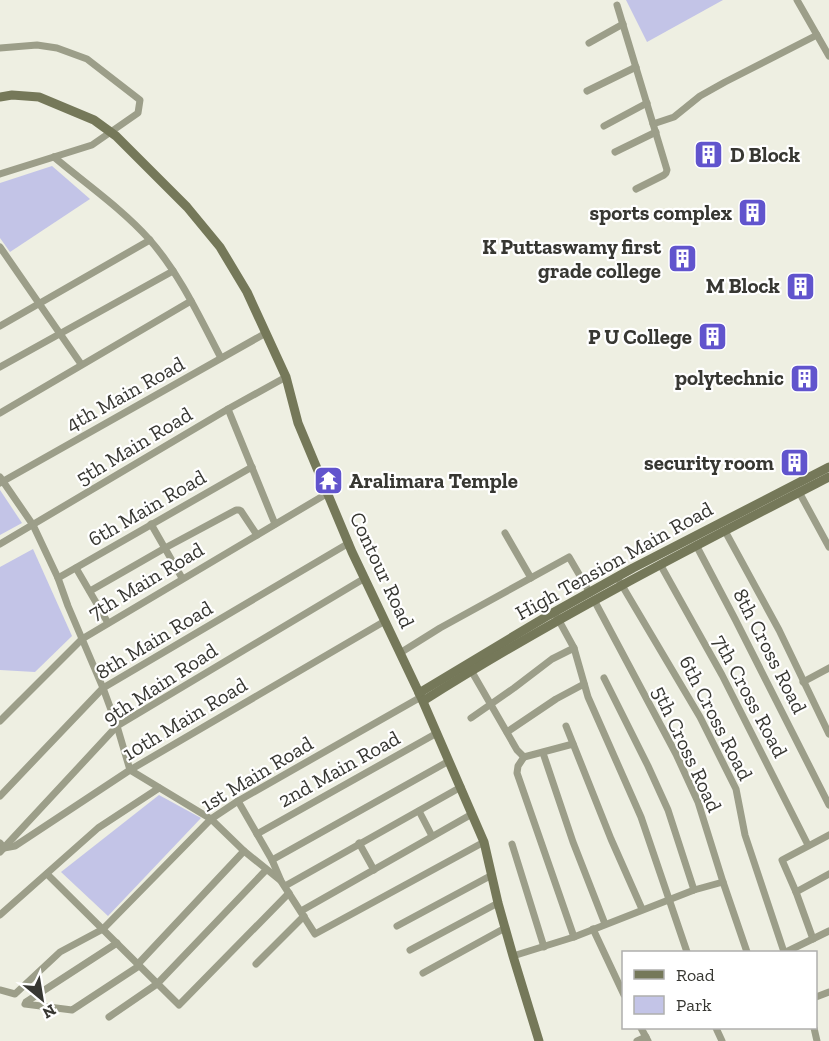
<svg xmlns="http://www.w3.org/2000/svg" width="829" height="1041" font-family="'Zilla Slab',serif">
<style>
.green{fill:#c3c4e7}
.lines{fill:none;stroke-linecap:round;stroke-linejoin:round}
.street{stroke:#9c9e89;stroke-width:7}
.secondary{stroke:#757859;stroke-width:9}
.labels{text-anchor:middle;stroke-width:4.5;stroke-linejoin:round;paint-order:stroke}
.poi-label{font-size:21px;font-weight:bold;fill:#373732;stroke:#fff;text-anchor:end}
.street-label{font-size:21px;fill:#373732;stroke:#fff}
</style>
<rect width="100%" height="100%" fill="#eeefe2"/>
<!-- green -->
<g class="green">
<path d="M626,0H723L647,42Z"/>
<path d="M52,166L90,199L10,252L0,238V183Z"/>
<path d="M0,490L22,523L0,535Z"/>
<path d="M33,549L72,636L35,672L0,670V567Z"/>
<path d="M159,795L201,818L108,916L61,872Z"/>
</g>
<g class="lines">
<!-- street -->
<g class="street">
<path d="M797,0L829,56"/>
<path d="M617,5L667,170L666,173L664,175L636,189"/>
<path d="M589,43L623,24"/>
<path d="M0,48L37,45L57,48L87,59L140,100L138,113L92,145L0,174"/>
<path d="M587,91L636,67"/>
<path d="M653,124L674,117L700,96L725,82L817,35"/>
<path d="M604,126L647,103"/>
<path d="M615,152L656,132"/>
<path d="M54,157C86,184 121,208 149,239C180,274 200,318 221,358"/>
<path d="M0,247L81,364"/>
<path d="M0,326L150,240"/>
<path d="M0,367L173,271"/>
<path d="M228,409L275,524"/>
<path d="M0,413L191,301"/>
<path d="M0,477L33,525L58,578L68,606L103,688L117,726L130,770"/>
<path d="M0,483L266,333"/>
<path d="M799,492L829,547"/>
<path d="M151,524L182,578"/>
<path d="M725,531L779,630L829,734"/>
<path d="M505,533L531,578"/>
<path d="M0,544L228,409L286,377"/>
<path d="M696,545L735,619L829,805"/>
<path d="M660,564L722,675L808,845"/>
<path d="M76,568L108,623"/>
<path d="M58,578L252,467"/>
<path d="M620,582L700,717L736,789L745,835L784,952"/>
<path d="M90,591L165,548L236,510H239L241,511L257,535"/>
<path d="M594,600L676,754L698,802L723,882L747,952"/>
<path d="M557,617L574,648L588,697L641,817L687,952"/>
<path d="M400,653L440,628L569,557L590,593"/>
<path d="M472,672L517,750L524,757L573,744"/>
<path d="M604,678L648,766L668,810L694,890"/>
<path d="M803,682L829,668"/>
<path d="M471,718L514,688L552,659L574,648"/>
<path d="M0,721L82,639L328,493"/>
<path d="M566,726L611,839L642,909"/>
<path d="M507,732L556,699L584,684"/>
<path d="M543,753L573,842L605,924"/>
<path d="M524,757L518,766L517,773L574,937"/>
<path d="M130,770L211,819L244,851L280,880"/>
<path d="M0,796L103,688L349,543"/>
<path d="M238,801L272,860L281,881L315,934L484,842"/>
<path d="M419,811L432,836"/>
<path d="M257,834L437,733"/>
<path d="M0,843L4,848L15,846L130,770L385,621"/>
<path d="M359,843L374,870"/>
<path d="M512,844L544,947"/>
<path d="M0,852L117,726L365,578"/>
<path d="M272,860L449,761"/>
<path d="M47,874L179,1005L289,893"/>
<path d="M285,886L461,787"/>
<path d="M796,892L829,874"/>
<path d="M301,911L472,814"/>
<path d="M0,915L98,828L159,788"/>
<path d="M397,926L492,875"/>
<path d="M593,929L624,995"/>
<path d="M813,939L796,892L782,860L829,835"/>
<path d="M117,943L26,1002L25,1004L72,1010L139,966"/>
<path d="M410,950L498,903"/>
<path d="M786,952L829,931"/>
<path d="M513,956L574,937L694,890L723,882"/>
<path d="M138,964L244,851"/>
<path d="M256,964L304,916"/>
<path d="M423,973L505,928"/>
<path d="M0,990L15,994L60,952L103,929L211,819L238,801L421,697"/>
<path d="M816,997L829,992"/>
<path d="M109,1017L157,984L266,870"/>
<path d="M641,1028L648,1041"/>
<path d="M716,1028L722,1041"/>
<path d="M814,1028L817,1041"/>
<path d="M637,1041L646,1037"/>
</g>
<!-- secondary -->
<g class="secondary">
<path d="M0,97L12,95L39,97L94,120L116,136L187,207L220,247L247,292L286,377L298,423L352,552L421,697L484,842L498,903L513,956L539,1041"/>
<path d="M419,693L549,615L633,568L829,467"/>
<path d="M423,701C554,618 691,548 829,477"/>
</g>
</g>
<!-- icons -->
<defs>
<symbol id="building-square" viewBox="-11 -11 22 22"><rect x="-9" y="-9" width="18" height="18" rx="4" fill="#6154cd" stroke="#fff"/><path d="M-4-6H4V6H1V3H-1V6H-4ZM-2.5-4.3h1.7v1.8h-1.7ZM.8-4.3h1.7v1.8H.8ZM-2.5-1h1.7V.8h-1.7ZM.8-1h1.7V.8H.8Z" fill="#fff"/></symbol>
<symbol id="temple-square" viewBox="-11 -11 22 22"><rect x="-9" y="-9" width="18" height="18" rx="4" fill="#6154cd" stroke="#fff"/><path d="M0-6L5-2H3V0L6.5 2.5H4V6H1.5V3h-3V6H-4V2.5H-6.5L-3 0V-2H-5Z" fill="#fff"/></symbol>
</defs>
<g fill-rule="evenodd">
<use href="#building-square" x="692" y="138" width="33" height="33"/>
<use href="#building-square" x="736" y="196" width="33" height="33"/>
<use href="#building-square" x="666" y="242" width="33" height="33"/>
<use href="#building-square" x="784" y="270" width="33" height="33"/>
<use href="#building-square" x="696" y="320" width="33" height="33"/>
<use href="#building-square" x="788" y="362" width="33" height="33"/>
<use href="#building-square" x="778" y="446" width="33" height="33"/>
<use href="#temple-square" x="312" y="464" width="33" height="33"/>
</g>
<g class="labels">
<!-- poi labels -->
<g class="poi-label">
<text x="730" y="162" text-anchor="start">D Block</text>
<text x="732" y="220">sports complex</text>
<text x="661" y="254">K Puttaswamy first<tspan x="661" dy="24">grade college</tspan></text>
<text x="780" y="293">M Block</text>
<text x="692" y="344">P U College</text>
<text x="784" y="385">polytechnic</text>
<text x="774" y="470">security room</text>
<text x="349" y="488" text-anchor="start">Aralimara Temple</text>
</g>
<!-- street labels -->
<g class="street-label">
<text transform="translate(125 394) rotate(-29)" y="7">4th Main Road</text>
<text transform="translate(134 446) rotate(-31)" y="7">5th Main Road</text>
<text transform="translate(147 508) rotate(-30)" y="7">6th Main Road</text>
<text transform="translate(614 561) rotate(-29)" y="7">High Tension Main Road</text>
<text transform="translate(382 570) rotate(65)" y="7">Contour Road</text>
<text transform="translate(146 581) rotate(-31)" y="7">7th Main Road</text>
<text transform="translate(154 640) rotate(-31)" y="7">8th Main Road</text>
<text transform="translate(770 651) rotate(63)" y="7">8th Cross Road</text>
<text transform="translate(160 684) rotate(-33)" y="7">9th Main Road</text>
<text transform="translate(750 696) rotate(62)" y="7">7th Cross Road</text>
<text transform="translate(716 718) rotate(63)" y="7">6th Cross Road</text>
<text transform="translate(185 719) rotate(-31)" y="7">10th Main Road</text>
<text transform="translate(687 749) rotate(65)" y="7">5th Cross Road</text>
<text transform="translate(339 769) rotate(-29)" y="7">2nd Main Road</text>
<text transform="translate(257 774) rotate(-31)" y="7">1st Main Road</text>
</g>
</g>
<!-- legend -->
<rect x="622" y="951" width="195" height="78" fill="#ffffff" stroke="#afafad" stroke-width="1.5"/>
<rect x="634" y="970" width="30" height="9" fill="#757859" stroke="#afafad" stroke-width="1.5"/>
<text x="676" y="981" font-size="18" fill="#373732">Road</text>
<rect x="634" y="996" width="30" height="18" fill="#c3c4e7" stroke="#afafad" stroke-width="1.5"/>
<text x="676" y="1011" font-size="18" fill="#373732">Park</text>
<!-- north arrow -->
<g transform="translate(42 999) rotate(150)" stroke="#ffffff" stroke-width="4.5" paint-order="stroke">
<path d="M0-4.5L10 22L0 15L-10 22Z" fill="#373732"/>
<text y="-9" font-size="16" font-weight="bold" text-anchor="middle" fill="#373732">N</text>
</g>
</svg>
